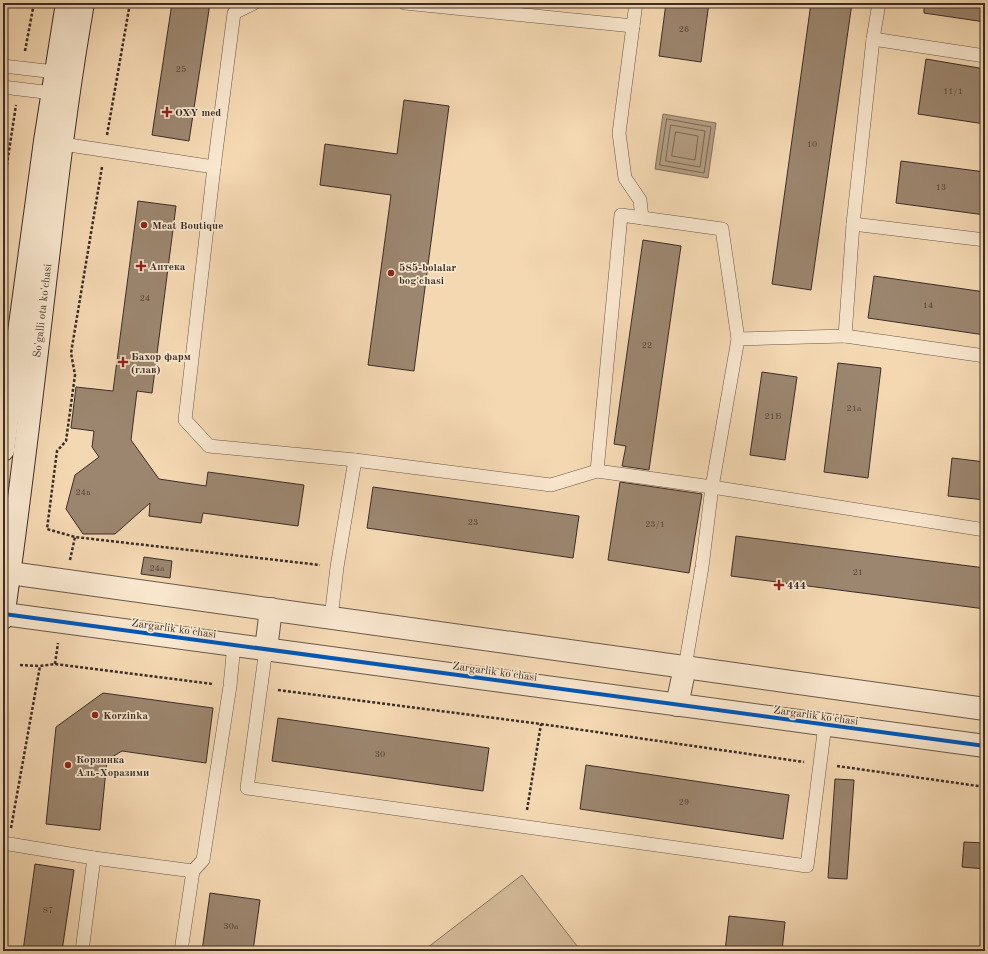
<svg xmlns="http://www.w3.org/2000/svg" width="988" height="954" font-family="'Old Standard TT',serif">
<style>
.green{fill:#d5bb9a;stroke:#887460}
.water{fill:#b59e83;stroke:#85715e}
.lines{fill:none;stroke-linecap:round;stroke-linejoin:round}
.shore{stroke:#786655;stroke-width:1}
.building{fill:#9c866f;stroke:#3c2d27}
.lane-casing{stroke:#6a584a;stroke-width:14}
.street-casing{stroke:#6a584a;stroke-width:24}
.secondary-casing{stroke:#3c2d27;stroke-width:24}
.path{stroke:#3c2d27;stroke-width:2.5;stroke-dasharray:3 2;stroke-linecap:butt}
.lane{stroke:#f8e6cd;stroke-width:13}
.street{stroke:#f8e6cd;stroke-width:22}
.secondary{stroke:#f8e6cd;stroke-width:22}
.cycleway-casing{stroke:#f8e6cd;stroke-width:6}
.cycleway{stroke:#0057b8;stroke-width:4}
.poi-dot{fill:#8f2418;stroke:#f8e6cd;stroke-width:1.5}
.labels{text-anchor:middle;stroke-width:3.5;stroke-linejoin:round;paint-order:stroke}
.number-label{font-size:9px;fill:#544339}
.poi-label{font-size:11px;font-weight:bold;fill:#3c2d27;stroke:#f8e6cd;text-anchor:start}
.street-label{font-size:11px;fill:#3c2d27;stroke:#f8e6cd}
</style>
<rect width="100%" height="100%" fill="#f4d8b2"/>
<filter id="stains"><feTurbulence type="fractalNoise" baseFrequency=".005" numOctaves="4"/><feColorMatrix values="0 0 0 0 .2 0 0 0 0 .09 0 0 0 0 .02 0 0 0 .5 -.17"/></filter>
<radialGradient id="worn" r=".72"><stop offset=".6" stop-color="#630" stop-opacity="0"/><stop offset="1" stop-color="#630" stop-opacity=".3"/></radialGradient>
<!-- green -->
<path class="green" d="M522,875L581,951H423Z"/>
<!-- water -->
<path class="water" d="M663,114L716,123L708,178L655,169Z"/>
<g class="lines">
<!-- shore -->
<g class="shore">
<path d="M667,119L711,127L704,173L660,165Z"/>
<path d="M671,125L705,131L700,167L666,161Z"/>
<path d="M676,132L698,136L695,160L672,156Z"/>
</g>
</g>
<!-- building -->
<g class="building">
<path d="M172,3H210L189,141L152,135Z"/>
<path d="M666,3H709L701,62L659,56Z"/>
<path d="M811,3H852L811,290L772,284Z"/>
<path d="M924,3H985V22L924,13Z"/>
<path d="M926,59L985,69V124L918,114Z"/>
<path d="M404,100L449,106L414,371L368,365L391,195L320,185L325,144L397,154Z"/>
<path d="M901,161L985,172V215L896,203Z"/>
<path d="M138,201L176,206L152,393L137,391L131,440L159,479L206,486L208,472L304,485L298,526L203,513L201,523L149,516L150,503L115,534H83L66,509L75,475L99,457L92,447L94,431L71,428L76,387L113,391Z"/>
<path d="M643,240L681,246L649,470L622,466L626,446L614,444Z"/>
<path d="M874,276L985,292V335L868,318Z"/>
<path d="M838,363L881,368L868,478L824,472Z"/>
<path d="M762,372L797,377L785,460L750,455Z"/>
<path d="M952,458L985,462V500L948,496Z"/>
<path d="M620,482L702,494L689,573L608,560Z"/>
<path d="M373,487L579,516L573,558L367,528Z"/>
<path d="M736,536L985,568V609L731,576Z"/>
<path d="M144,557L172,561L170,578L141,574Z"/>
<path d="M103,693L213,708L206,763L122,751L107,760L100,830L46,824L56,727Z"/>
<path d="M278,718L489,748L483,791L272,761Z"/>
<path d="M586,765L789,795L783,839L580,809Z"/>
<path d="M835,779L854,780L847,879L828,878Z"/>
<path d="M964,842L985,843V869L962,867Z"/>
<path d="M35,864L74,870L62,951H23Z"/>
<path d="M210,893L260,900L253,951H202Z"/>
<path d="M729,916L785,922L782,951H725Z"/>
</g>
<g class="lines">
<defs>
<g id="lane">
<path d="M254,3L234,13L214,167L185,420L209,446L355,460L551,485L597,471L621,215L722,229L738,339"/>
<path d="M405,3L633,26"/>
<path d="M636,3L619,133L625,178L640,200L642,218"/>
<path d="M873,39L985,56"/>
<path d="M3,66L55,72"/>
<path d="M3,87L52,93"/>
<path d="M56,143L214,167"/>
<path d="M853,224L985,240"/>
<path d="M845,336L985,356"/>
<path d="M597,471L712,487L985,530"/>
<path d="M331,618L337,567L355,460"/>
<path d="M266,649L247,788L807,866L825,725"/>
<path d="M685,667L702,567L712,487L738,339L845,336L853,224L873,39L879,3"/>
<path d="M3,843L94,858L193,871"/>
<path d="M82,951L94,858"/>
<path d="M181,951L193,871L203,860L230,686L234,645"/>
</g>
<g id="street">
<path d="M10,573L985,709"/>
<path d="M4,614L985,746"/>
<path d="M266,649L271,609"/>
<path d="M677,705L685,667"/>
</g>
<g id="secondary">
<path d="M3,450L45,141L67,3"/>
<path id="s1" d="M3,618C21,493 35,367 50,241C59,161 69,82 83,3"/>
</g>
</defs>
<!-- lane casing -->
<use href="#lane" class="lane-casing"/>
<!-- street casing -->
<use href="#street" class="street-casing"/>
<!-- secondary casing -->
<use href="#secondary" class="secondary-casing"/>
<!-- path -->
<g class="path">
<path d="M25,51L34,3"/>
<path d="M107,135L130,3"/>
<path d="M102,167L71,353L75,375L66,441L57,451L47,529L75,537L320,565"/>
<path d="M3,190L16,105"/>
<path d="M70,560L75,537"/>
<path d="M55,664L58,643"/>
<path d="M20,665L40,666"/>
<path d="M278,690L541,724L804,762"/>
<path d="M837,766L985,787"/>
<path d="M527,810L541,724"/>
<path d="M11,828L40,666L55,664L213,684"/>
<path d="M3,874L5,860"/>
</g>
<!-- lane -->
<use href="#lane" class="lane"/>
<!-- street -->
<use href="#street" class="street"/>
<!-- secondary -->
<use href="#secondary" class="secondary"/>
<defs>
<path id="cycleway" d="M4,614L985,746"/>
</defs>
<!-- cycleway casing -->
<use href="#cycleway" class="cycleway-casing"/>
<!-- cycleway -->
<use href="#cycleway" class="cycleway"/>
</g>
<!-- markers -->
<g class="poi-dot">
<path d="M165 106h4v4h4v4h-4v4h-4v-4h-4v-4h4z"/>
<circle cx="144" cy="225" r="4"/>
<path d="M139 260h4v4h4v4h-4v4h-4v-4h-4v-4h4z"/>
<circle cx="391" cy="273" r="4"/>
<path d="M121 356h4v4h4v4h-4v4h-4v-4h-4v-4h4z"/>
<path d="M777 579h4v4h4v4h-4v4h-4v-4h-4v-4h4z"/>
<circle cx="95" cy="715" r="4"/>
<circle cx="68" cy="765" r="4"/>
</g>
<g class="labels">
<!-- number labels -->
<g class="number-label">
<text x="684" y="32">26</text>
<text x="181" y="72">25</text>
<text x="953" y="94">11/1</text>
<text x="812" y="147">10</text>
<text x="941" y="190">13</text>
<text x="145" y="301">24</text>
<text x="928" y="308">14</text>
<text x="647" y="348">22</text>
<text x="854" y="411">21а</text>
<text x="773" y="419">21Б</text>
<text x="83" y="495">24в</text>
<text x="473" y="525">23</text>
<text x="655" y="527">23/1</text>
<text x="157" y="571">24a</text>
<text x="858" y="575">21</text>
<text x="380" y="757">30</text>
<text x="684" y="805">29</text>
<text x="48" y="913">87</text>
<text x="231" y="929">30a</text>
</g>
<!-- poi labels -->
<g class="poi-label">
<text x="175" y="116">OXY med</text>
<text x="152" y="229">Meat Boutique</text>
<text x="149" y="270">Аптека</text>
<text x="399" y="271">585-bolalar<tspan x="399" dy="13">bog'chasi</tspan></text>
<text x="131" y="360">Бахор фарм<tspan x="131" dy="13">(глав)</tspan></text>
<text x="787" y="589">444</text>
<text x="103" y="719">Korzinka</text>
<text x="76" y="763">Корзинка<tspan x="76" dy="13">Аль-Хоразими</tspan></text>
</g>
<!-- street labels -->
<g class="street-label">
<text dy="4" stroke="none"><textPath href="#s1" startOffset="310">So'galli ota ko'chasi</textPath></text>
<text transform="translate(174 628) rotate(8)" y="4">Zargarlik ko'chasi</text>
<text transform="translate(495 671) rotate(8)" y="4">Zargarlik ko'chasi</text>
<text transform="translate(816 715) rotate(8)" y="4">Zargarlik ko'chasi</text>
</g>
</g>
<!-- margin -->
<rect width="988" height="954" fill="none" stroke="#f4d8b2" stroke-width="16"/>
<rect x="4" y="4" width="980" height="946" fill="none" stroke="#3c2d27" stroke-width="2"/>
<rect x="8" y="8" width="972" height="938" fill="none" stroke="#3c2d27"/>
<rect width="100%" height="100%" filter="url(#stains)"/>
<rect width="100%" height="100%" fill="url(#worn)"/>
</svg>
